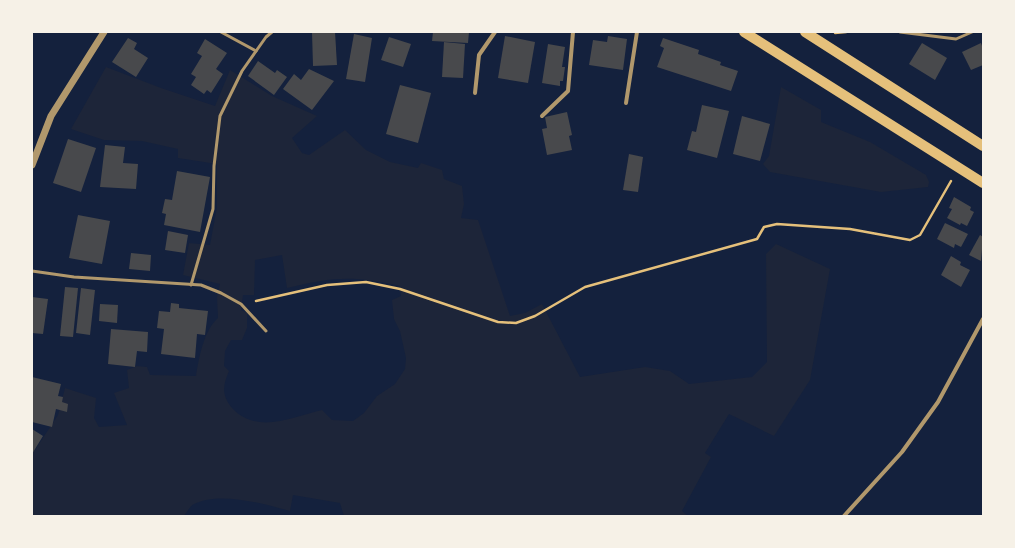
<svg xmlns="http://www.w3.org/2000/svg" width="1015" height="548" font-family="'PT Sans',sans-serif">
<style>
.green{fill:#1d2539;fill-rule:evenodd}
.building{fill:#48494c}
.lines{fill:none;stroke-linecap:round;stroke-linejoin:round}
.path{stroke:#e5c07b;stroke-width:2.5}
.service{stroke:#b1986c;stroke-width:3}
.minor{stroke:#b1986c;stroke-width:4}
.tertiary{stroke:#b1986c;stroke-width:7}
.primary{stroke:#e5c07b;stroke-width:10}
</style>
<rect width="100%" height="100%" fill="#14213d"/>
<!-- green -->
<g class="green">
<path d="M106,67L161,88L215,106L230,70L272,96L317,116L292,138L302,153L309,155L345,130L366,150L390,162L418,168L421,163L442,170L444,179L462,186L464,204L461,218L478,220L510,316L525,313L542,304L580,377L645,367L670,371L689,384L752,377L767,362L766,254L776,244L830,269L810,380L774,436L729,414L705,453L711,457L682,511L688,516H344L340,503L293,495L290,511C263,504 221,491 194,504C190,506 187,512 184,516H32V451L35,450L58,415L65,388L96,398L94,418L99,427L127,425L114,393L129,388L127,370L137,366L147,367L150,375L196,376C199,357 204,330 218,318L217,297L220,284L183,275L189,243L210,245L217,207V164L178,158V149L142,141L104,140L71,129ZM282,255L287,288C333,277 353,275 400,286L401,296L392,300L394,319L400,331L406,358L405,369L395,384L377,396L364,413L353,421L332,420L322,410C292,417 257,435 232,408C221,395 223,385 229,371L224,366L225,351L231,340H242L247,328V313L241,310L243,295H254L255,260Z"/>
<path d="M781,87L821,110V122L870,142L926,175L929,182L928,187L881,192L770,172L763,164L769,156Z"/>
</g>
<!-- building -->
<g class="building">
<path d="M312,32H335L337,65L313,66Z"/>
<path d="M433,32H469L468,43L432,41Z"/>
<path d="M354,34L372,38L365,82L346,79Z"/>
<path d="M505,36L535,42L528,83L498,78Z"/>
<path d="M608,36L627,39L623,70L589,65L593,40L607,42Z"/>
<path d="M389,37L411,44L403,67L381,60Z"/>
<path d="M128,38L137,43L134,49L148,58L136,77L112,62Z"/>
<path d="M663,38L699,50L698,54L721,62L720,65L738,71L731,91L657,67L664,48L660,46Z"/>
<path d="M205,39L227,53L216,69L223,74L211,93L207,90L204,94L191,85L196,77L191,74L202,56L197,53Z"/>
<path d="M444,42L465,44L463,78L442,77Z"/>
<path d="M922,43L947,58L935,80L909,64Z"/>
<path d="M981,43L983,49V65L971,70L962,52Z"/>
<path d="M548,44L565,47L562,67H565L563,81H560V86L542,83Z"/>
<path d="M258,61L275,73L277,70L287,77L274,95L248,76Z"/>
<path d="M309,69L334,81L312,110L283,89L294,74L301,80Z"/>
<path d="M400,85L431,93L418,143L386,134Z"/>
<path d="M702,105L729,111L717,158L687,150L692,131L696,132Z"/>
<path d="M567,112L572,135L569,136L572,150L547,155L542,129L547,128L545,117Z"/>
<path d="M742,116L770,124L760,161L733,154Z"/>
<path d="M68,139L96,148L81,192L53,183Z"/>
<path d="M105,145L125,147L123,163L138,164L136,189L100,187Z"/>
<path d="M629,154L643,157L638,192L623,190Z"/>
<path d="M177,171L210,177L200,232L164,225L166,214L162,213L165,199L172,200Z"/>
<path d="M954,197L971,207L970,210L974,212L967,226L961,223L960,225L947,218L952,209L949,208Z"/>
<path d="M78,215L110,221L102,264L69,258Z"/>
<path d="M945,223L968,234L961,247L955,244L954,248L937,239Z"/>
<path d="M168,231L188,235L185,253L165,250Z"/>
<path d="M980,235L983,237L981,261L969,255Z"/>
<path d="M131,253L151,255L150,271L129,269Z"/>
<path d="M951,256L961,262L960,265L970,270L961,287L941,275Z"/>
<path d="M65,287L78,288L73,337L60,336Z"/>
<path d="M81,288L95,290L90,335L76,333Z"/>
<path d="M32,297L48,299L43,334L32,333Z"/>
<path d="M171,303L179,304V308L208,311L205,335L197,334L195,358L161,354L164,329L157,328L159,311L170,312Z"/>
<path d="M100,304L118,305L117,323L99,321Z"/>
<path d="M111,329L148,332L147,352L137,351L135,367L108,364Z"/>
<path d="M32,377L61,384L58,396L63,397L62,402L68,404L67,412L56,409L52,427L32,422Z"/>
<path d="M32,429L43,436L32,454Z"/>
</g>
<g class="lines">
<!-- path -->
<g class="path">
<path d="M835,33L846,32"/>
<path d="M256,301L327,285L366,282L400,289L498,322L516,323L535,316L585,287L757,239L764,227L777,224L850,229L910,240L920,235L951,181"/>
</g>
<!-- service -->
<g class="service">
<path d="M221,32L256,51"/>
<path d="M900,32L956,39L972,32"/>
<path d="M32,271L74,277L201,285L221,293L241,304L266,331"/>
<path d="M191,285L213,209L214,166L220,116L242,71L266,37L272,32"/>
</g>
<!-- minor -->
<g class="minor">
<path d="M475,93L479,55L495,32"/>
<path d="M626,103L637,32"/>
<path d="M542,116L568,91L573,32"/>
<path d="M844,516L902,452L938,402L983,319"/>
</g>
<!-- tertiary -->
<path class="tertiary" d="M32,165L51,116L104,32"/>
<!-- primary -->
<g class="primary">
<path d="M744,32L983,183"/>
<path d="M805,32L983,146"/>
</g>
</g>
<!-- border -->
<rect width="1015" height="548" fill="none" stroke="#f6f1e7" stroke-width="66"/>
</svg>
